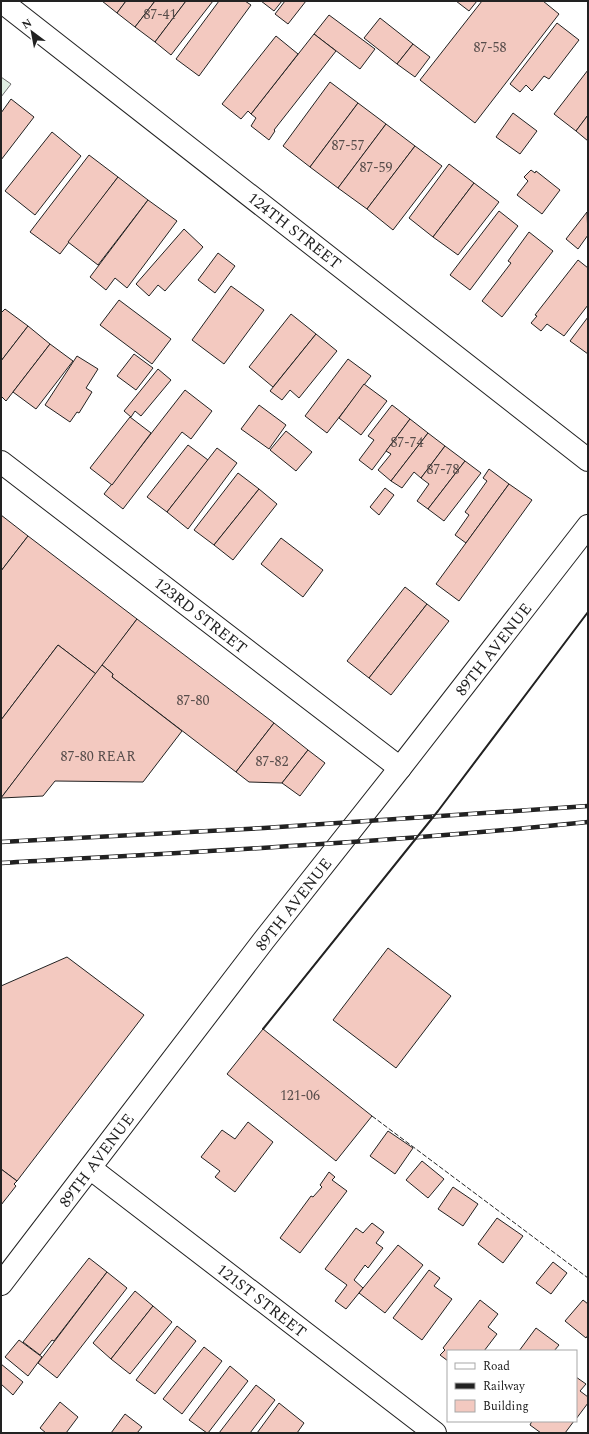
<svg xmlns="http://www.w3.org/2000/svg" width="589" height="1434" font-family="Spectral,serif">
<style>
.green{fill:#e0efe3;stroke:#6f6f6f}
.building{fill:#f3c9c0;stroke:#222}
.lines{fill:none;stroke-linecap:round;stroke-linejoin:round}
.minor-casing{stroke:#222;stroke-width:24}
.minor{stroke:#fff;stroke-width:22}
.rail-casing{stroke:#222;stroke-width:4.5}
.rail{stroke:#fff;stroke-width:3;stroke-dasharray:9;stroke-linecap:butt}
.fence{stroke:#222;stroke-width:1;stroke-dasharray:5 2;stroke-linecap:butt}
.wall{stroke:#222;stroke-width:2}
.labels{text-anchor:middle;stroke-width:3;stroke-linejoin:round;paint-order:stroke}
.number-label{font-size:14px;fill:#564c4a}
.street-label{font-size:16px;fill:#222;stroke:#fff}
</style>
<rect width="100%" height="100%" fill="#fff"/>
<!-- green -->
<path class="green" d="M1,77L11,84L1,97Z"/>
<!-- building -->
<g class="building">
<path d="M102,1H126L117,13Z"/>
<path d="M126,1H155L135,27L117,13Z"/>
<path d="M155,1H186L155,42L135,27Z"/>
<path d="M186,1H213L171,55L155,42Z"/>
<path d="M219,1H245L251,5L199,76L176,59Z"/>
<path d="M261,1H282L274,11Z"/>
<path d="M285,1H306L288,24L275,14Z"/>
<path d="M456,1H477L469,11Z"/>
<path d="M482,1H543L559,14L475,123L420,80Z"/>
<path d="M329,15L375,49L360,69L314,34Z"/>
<path d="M380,18L413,44L397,64L364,38Z"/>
<path d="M557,23L579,40L549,79L544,76L532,91L526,85L520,92L510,84Z"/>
<path d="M314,34L336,51L274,130L275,131L269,140L251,126L256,118L251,114Z"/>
<path d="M276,36L298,54L251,114L248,111L241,119L222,104Z"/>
<path d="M413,44L430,57L415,77L397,64Z"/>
<path d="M588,70V115L576,131L554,114Z"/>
<path d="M330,82L358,103L310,167L283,146Z"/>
<path d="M11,99L34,117L1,160V113Z"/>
<path d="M358,103L386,124L338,188L310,167Z"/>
<path d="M513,113L537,131L520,154L496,137Z"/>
<path d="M588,115V141L576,131Z"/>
<path d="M386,124L415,146L367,209L338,188Z"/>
<path d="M52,132L81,156L35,215L5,191Z"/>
<path d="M415,146L442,166L393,230L367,209Z"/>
<path d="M89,155L118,177L60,254L30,232Z"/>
<path d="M449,164L474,183L433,237L409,218Z"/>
<path d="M531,170L535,173L536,171L560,190L542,214L517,195L528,181L524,177Z"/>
<path d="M118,177L148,200L98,265L68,242Z"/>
<path d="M474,183L499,202L458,255L433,237Z"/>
<path d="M148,200L177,221L127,288L115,278L106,290L90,277Z"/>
<path d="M499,211L518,226L470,290L450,275Z"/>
<path d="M587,212L588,235L578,249L566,239Z"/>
<path d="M184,229L203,247L165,291L158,285L149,296L136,284Z"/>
<path d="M529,232L553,251L502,317L482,301L511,263L508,261Z"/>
<path d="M218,253L235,266L215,293L198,280Z"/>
<path d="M578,260L588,268V305L564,336L547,324L541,331L531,323L537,316L535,315Z"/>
<path d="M231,286L264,310L224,364L192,340Z"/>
<path d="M119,300L171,339L152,364L100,325Z"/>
<path d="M5,309L28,326L1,361V313Z"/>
<path d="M291,314L316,334L273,387L249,367Z"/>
<path d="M588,317V354L570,341Z"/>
<path d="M28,326L50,344L6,401L1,396V361Z"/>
<path d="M316,334L337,351L299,398L290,390L282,400L270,391Z"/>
<path d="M50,344L73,361L36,409L13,392Z"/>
<path d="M134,354L153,368L136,390L117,376Z"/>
<path d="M77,356L98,369L86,388L92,392L79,413L77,412L70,422L45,405Z"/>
<path d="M348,359L371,376L327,433L305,416Z"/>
<path d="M158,369L171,380L141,416L135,411L131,417L124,411Z"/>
<path d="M364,384L387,401L361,435L339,418Z"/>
<path d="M185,390L212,411L191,439L182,432L123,509L104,494Z"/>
<path d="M259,405L286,425L269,449L241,429Z"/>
<path d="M392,405L410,419L372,470L359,460L374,440L368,436Z"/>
<path d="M130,417L151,433L112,485L90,468Z"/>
<path d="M410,419L428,433L391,481L378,470L391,454L386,451Z"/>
<path d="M286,431L312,452L296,471L270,450Z"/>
<path d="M428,433L445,446L421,478L414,472L402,488L391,481Z"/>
<path d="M188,445L208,460L167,512L147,497Z"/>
<path d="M445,446L465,461L428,509L417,501L429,484L421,478Z"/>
<path d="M217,448L237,463L188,529L167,512Z"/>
<path d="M465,461L481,473L444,521L428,509Z"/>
<path d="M489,469L509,484L466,543L455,535L469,515L465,512L487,481L483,478Z"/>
<path d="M238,473L259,489L214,545L194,530Z"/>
<path d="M509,484L532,500L459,601L436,584Z"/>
<path d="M385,488L394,495L379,515L370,507Z"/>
<path d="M259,489L277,504L233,560L214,545Z"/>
<path d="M1,515L28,536L1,571Z"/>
<path d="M28,536L137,619L96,674L58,645L1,720V571Z"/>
<path d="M281,538L323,570L303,597L261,564Z"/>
<path d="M405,587L427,604L369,678L347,661Z"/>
<path d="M427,604L449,621L391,695L369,678Z"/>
<path d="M137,619L274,723L236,772L112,677L113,674L102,665Z"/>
<path d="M58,645L96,674L1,798V720Z"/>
<path d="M102,665L113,674L112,677L182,731L143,782L55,781L43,796L1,798Z"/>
<path d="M274,723L308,750L282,783L249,782L236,772Z"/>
<path d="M308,750L325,763L300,796L282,783Z"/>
<path d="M388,948L451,996L396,1068L333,1020Z"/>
<path d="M67,957L144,1015L17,1181L1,1169V986Z"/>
<path d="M263,1029L372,1116L336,1161L227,1074Z"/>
<path d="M248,1122L273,1142L235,1192L215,1177L220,1171L201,1157L222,1130L235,1139Z"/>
<path d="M388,1131L413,1148L395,1174L370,1156Z"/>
<path d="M422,1161L444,1179L428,1198L406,1180Z"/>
<path d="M1,1169L17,1181L14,1184L16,1186L1,1205Z"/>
<path d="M329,1172L335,1177L332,1180L347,1191L300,1253L280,1238L311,1196L313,1197L322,1187L320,1185Z"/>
<path d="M453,1187L478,1204L463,1226L438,1209Z"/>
<path d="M497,1218L523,1236L503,1263L478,1244Z"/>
<path d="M372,1223L384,1232L376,1243L383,1248L368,1268L365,1265L354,1280L363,1288L346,1309L335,1301L347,1285L325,1269L356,1228L363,1233Z"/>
<path d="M398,1245L423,1265L385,1313L359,1293Z"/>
<path d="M89,1258L107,1272L54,1341L52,1340L40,1355L23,1342Z"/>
<path d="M553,1262L567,1273L551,1294L536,1283Z"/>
<path d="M429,1270L440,1278L434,1286L452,1299L422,1340L393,1318Z"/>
<path d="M107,1272L127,1288L57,1378L38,1363Z"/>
<path d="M135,1291L153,1306L111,1359L93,1343Z"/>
<path d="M480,1300L498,1314L488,1327L497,1334L484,1351H448V1361L440,1355L445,1350L443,1348Z"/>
<path d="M583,1300L588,1304V1335L586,1338L565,1321Z"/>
<path d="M153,1306L172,1322L130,1374L111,1359Z"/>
<path d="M177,1326L196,1341L155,1394L136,1380Z"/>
<path d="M536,1328L559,1345L554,1351H519Z"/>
<path d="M19,1340L42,1357L28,1376L5,1357Z"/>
<path d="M204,1347L222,1361L182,1414L163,1399Z"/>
<path d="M1,1364L23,1382L13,1395L1,1384Z"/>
<path d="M230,1366L248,1381L208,1433H207L189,1420Z"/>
<path d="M576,1377L586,1384L580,1391L588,1397V1403L576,1419Z"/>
<path d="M256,1385L275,1400L250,1433H219Z"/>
<path d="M60,1402L78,1417L66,1433H46L40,1428Z"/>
<path d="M279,1403L304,1423L297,1433H257Z"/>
<path d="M125,1414L142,1427L137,1433H111Z"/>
<path d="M532,1421H574L565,1433H541L530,1425Z"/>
</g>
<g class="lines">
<defs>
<g id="minor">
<path d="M1,1L588,460"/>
<path d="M1,462L400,768"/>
<path d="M90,1168L435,1433"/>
<path d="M1,1284L264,940L400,768L588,526"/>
</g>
</defs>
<!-- minor casing -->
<use href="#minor" class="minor-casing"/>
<!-- minor -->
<use href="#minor" class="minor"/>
<defs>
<g id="rail">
<path d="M1,842L264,828L588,806"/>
<path d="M1,863C197,852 393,842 588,822"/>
</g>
</defs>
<!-- rail casing -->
<use href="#rail" class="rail-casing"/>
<!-- rail -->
<use href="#rail" class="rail"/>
<!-- fence -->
<g class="fence">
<path d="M457,786L588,612"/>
<path d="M263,1029L355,914"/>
<path d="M372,1116L588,1278"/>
</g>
<!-- wall -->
<path class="wall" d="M263,1029L438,811L588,612"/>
</g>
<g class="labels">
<!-- number labels -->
<g class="number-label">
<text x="160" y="19">87-41</text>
<text x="490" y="52">87-58</text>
<text x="348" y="150">87-57</text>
<text x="376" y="172">87-59</text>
<text x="407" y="447">87-74</text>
<text x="443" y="474">87-78</text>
<text x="193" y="705">87-80</text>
<text x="98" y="761">87-80 REAR</text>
<text x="272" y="766">87-82</text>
<text x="300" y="1100">121-06</text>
</g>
<!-- street labels -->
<g class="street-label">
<text transform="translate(295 230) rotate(38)" y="6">124TH STREET</text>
<text transform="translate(201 615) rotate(38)" y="6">123RD STREET</text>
<text transform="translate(493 649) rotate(-52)" y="6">89TH AVENUE</text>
<text transform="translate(293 904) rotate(-52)" y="6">89TH AVENUE</text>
<text transform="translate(96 1160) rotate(-53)" y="6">89TH AVENUE</text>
<text transform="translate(262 1300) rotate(38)" y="6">121ST STREET</text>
</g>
</g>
<!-- border -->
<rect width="589" height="1434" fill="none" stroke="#222222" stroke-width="4"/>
<!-- legend -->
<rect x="447" y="1350" width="130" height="72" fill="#ffffff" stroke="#a7a7a7"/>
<rect x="455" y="1363" width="20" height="6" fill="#ffffff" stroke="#a7a7a7"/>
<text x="483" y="1370" font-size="12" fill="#222222">Road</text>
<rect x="455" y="1383" width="20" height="6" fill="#222222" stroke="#a7a7a7"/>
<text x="483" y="1390" font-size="12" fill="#222222">Railway</text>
<rect x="455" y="1400" width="20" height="12" fill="#f3c9c0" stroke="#a7a7a7"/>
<text x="483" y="1410" font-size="12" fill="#222222">Building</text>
<!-- north arrow -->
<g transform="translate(32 32) rotate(328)" stroke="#ffffff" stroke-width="3" paint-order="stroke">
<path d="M0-3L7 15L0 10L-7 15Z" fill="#222222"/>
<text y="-6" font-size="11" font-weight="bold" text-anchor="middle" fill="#222222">N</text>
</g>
</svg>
